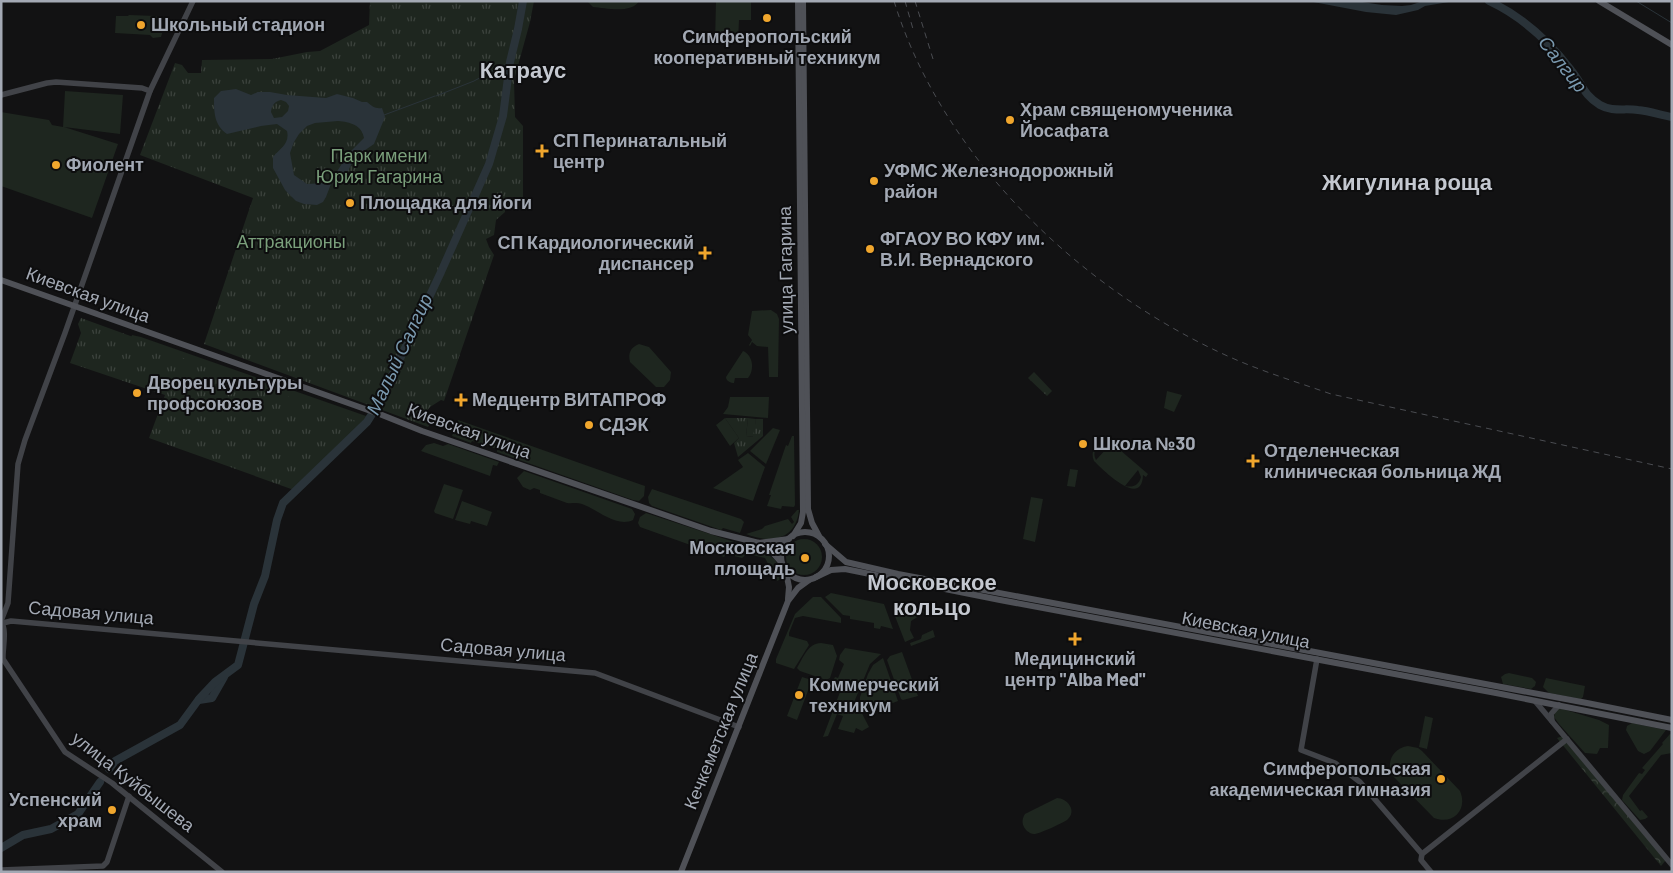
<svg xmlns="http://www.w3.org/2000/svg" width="1673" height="873" font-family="Barlow,sans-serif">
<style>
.green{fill:#1e261f;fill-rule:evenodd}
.forest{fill:url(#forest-crowns)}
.park{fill:url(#park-tufts)}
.water{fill:#2a3339;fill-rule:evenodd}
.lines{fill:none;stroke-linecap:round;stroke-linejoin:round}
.stream{stroke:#2a3339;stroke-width:1}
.river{stroke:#2a3339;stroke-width:8}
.secondary{stroke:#414348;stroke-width:5.5}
.primary{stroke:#4f5157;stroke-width:6}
.rail{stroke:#4a4c51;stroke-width:1;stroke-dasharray:6 5;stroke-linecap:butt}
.poi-dot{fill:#f0a62d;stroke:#0d0d0e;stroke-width:2}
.labels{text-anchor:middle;stroke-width:4;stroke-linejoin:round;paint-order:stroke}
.poi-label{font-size:18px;font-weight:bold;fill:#a3a9b4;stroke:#0d0d0e;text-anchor:start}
.park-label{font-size:18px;fill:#7a9f7b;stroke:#0d0d0e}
.street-label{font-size:18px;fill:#a3a9b4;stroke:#0d0d0e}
.water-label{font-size:19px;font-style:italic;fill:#7a99af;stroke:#0d0d0e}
.district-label{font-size:22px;font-weight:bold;fill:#c4c8d0;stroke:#0d0d0e}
</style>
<defs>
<pattern id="forest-crowns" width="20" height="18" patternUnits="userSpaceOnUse" patternTransform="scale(1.25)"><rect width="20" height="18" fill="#1e261f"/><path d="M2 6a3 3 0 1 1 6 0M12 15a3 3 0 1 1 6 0" fill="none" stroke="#3c433d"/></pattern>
<pattern id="park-tufts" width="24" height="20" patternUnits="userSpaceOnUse" patternTransform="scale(1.25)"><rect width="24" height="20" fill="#1e261f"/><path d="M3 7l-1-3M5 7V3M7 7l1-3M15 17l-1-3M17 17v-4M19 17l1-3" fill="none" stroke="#3c433d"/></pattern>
</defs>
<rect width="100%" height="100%" fill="#121213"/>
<!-- green -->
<g class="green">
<path d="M587,1H639C632,14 605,8 593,7Z"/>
<path d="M716,1H751V20H739L738,42H715Z"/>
<path d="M129,15L156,16L159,19L168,20V23L164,27L161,37L153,38L150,35L115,33L116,16H128Z"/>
<path d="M65,91L123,95L120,134L64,127L118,144L92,218L1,186V112L49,120L52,125L63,127Z"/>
<path d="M771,310L777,314L779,319L778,377H769L768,347L757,346L752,342L750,346L749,345L752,340L748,335L752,311Z"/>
<path d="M132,335L141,337L369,417L367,421L356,430L130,340Z"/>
<path d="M639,344L649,347L671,372L670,380L664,387H656L653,384L630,362C628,353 630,348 639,344Z"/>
<path d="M743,351C753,355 755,370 748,378H735L734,383C731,383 726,381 726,377Z"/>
<path d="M1167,391L1182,395L1174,412L1164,408Z"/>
<path d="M730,397H769L768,418L723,414L728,407Z"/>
<path d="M725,418L739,438L730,446L716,425Z"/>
<path d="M748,418L756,419L754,437L746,436Z"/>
<path d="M458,420L642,485L645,486L644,496L639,501L633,500L497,452V449L472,441L471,443L452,436Z"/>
<path d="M773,428L780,430L766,464L750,451Z"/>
<path d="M792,436H794L795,505L794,507L782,506L781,509L767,506L771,495H769L786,445L788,446Z"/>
<path d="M1106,438L1148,474L1146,477L1143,475C1142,509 1103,470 1094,461C1090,451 1095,444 1105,442L1104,440ZM1105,444L1109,446L1096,460C1092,452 1096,446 1105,444ZM1138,470L1141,477C1139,485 1133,488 1125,486Z"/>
<path d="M434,443L443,446L448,444L499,462L497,466L493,465L490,476L421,451L426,445Z"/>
<path d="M748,453L765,467L753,501L713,488L743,467L738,460Z"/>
<path d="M1070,469L1078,470L1075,487L1067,486Z"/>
<path d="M524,471L632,509L635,514L633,520C616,528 597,509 582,504C574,502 573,504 567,503C558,500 549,496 540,493V490L534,488L530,490L523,487L517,478Z"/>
<path d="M444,484L463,490L453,519L435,513L434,511Z"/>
<path d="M652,489L741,519L744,522L740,533L723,528L721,530L652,506L649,503L648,497Z"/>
<path d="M1031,497L1043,499L1035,542L1023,539Z"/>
<path d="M462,501L492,512L487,526L471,521L470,524L455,520Z"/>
<path d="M797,510H799C796,540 771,544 746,534L762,529L765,526L788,519L792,524L794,522L791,517Z"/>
<path d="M646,513L765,552L775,560L785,577L777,581L765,558L747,554L742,558L726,554L724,557L640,527L638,523L640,517Z"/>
<circle cx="804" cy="557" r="18"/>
<path d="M831,593L884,604L893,629L881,626L880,629L874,628V623L850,619V616L843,615L825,597Z"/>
<path d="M813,597H821L841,618V623L803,616L795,618L789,633V636L807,641L809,645L794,669L776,663V659L795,614Z"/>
<path d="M895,606L927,608L935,611L928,616L924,613L911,621L910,630L914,638L905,642L893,611Z"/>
<path d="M933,630L935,637L911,646L910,643L921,639L922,635Z"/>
<path d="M821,643L833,645L837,656L830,678L826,680L800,671L797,668C803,658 808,643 821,643Z"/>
<path d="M845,648L881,654L870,664L855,700L869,727L862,731L856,728L854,733L838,729L843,716L837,714L828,736L823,737L843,684L834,679L835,677L838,678L844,664L839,660L840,655Z"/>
<path d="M902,652L918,696L903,700L901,699L887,660L890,656Z"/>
<path d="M883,658L898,701L866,713L860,703V697L868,674L873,665Z"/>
<path d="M1509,673L1532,678L1536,682L1535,686L1531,689L1503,684L1501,677L1505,674Z"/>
<path d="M802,677L812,680L797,720L787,716Z"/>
<path d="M1546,678L1585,686L1583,697L1581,699L1549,693L1543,687Z"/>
<path d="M1559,708L1599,720L1609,725L1608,748H1600L1597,754L1585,753L1559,724L1554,717L1555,712Z"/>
<path d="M1425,716L1433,718L1427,749L1419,747Z"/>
<path d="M1632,723L1666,730L1650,751L1644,754L1638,751L1626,730L1627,726Z"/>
<path d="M1670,734L1672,735V753L1661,755L1629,796L1640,811L1642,810L1648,817L1645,819L1640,820L1622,800L1623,795L1639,773L1642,774L1645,770L1642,768L1663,744L1662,743Z"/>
<path d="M1408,746L1418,748L1422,751L1460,791C1468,810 1453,825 1434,818L1392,775C1386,762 1393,748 1408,746Z"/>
<path d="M1057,798C1067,798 1078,811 1067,820C1062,823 1040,834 1034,834C1031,834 1030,833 1027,831C1022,826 1021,820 1025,814Z"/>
</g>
<!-- forest -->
<path class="forest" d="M1563,736L1666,860L1661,866L1557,738Z"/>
<!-- park -->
<g class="park">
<path d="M370,1H534L530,22L514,80L515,117L523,126V197H508L505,200V212L496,220L494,235L486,239L489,247L494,255L444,401L441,400L430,407L427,411L432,421L428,427L204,344L253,198L140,155L175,63L182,65L188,73H201L202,60L272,59L307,52L320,51L369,25Z"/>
<path d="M81,318L180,354V357L364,424L294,490L149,438L165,395L70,363L81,333L78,324Z"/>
<path d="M1034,372L1052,391L1047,396L1028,378Z"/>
<path d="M725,418H748L746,436L753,437L756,419H763V436L738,457L734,443L739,438Z"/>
<path d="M821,645L834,648V657L818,653Z"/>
</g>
<!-- water -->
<g class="water">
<path d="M1308,1H1356L1382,5L1402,6L1411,5L1423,1H1455L1425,6L1418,10L1396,15L1366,12Z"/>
<path d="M236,89L251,95L258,92H270L287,95L326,98L337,94L353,98L362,102H367C372,106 375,109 382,108L385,117L374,144L355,157L348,171L331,184L326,197L323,202L317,205L304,204L296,201L285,190L273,168V157C280,148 290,144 287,131L277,124L261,126L227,134C214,125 214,112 214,98L221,91ZM281,100L286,102L289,106L288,111L282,117L274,118L271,112C272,105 274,102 281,100ZM338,121C350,122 362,125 364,138L348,154L336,173L323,183L307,184L294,175L290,153L294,142L299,134L307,126L315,123Z"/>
</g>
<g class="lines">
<!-- stream -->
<g class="stream">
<path d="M1636,1L1672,23"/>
<path d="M499,68L510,62"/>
<path d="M487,74L497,68"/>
<path d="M436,96L474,81L485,75"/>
<path d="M384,115L435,96"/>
</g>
<!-- river -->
<g class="river">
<path d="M1489,1C1523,17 1548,40 1571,70C1583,84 1582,94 1600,105C1612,112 1625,108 1638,110C1649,111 1661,115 1672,117"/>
<path d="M199,700L212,698L224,677"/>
<path d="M109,769L115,761L180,725L199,699L215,682L238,665L254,604L265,576L277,520L283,503L367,422L379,403L441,272L489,164L503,116L510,62L518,29L523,1"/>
<path d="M1,848L23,835L51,829L78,814L100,782"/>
</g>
<!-- secondary -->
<g class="secondary">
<path d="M1,95L47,83L56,82L142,88L150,91"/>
<path d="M3,623L11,621L595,673L739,727"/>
<path d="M1,656L65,752L112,783L222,872"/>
<path d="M3,657C3,646 7,630 1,621L8,603L18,464L25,440L65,333L150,91L193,1"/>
<path d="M1317,659L1301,750L1335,763L1360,782L1422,854"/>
<path d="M1535,701L1672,865"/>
<path d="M1552,721L1551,714L1559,705"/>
<path d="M1,870L103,866L107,862L129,796"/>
<path d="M1431,872L1421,860L1422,854L1567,739"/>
</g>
<!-- primary -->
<g class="primary">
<path d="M803,1L808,509L812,523L819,536"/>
<path d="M1599,1L1672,45"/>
<path d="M1,280L382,415L422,431L711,531L759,543L789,539"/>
<circle cx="805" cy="556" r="24"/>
<path d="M793,536L801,523L803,512L798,1"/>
<path d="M759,543L772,552L781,562"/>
<path d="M825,544L846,562L898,574L1587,703L1672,720"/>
<path d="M786,572L789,587L788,599"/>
<path d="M816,577L831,570L845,569L1000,600L1496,693L1672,728"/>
<path d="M681,872L788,601L798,588L809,580"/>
</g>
<!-- rail -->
<g class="rail">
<path d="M894,1C941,155 1077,286 1221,353C1257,370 1294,381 1331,394L1672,469"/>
<path d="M905,1L913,29"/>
<path d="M915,1L933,59"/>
</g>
</g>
<!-- markers -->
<g class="poi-dot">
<circle cx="767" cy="18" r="5"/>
<circle cx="141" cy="25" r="5"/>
<circle cx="1010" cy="120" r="5"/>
<path d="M539.5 143.5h5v5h5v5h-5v5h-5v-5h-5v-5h5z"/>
<circle cx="56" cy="165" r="5"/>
<circle cx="874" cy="181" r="5"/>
<circle cx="350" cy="203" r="5"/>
<circle cx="870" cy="249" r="5"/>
<path d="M702.5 245.5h5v5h5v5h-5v5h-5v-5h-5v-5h5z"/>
<circle cx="137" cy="393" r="5"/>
<path d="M458.5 392.5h5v5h5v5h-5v5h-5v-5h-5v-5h5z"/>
<circle cx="589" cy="425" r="5"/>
<circle cx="1083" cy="444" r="5"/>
<path d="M1250.5 453.5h5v5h5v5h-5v5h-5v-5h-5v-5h5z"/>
<circle cx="805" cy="558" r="5"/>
<path d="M1072.5 631.5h5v5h5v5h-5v5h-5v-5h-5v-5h5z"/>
<circle cx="799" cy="695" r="5"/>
<circle cx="1441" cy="779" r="5"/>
<circle cx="112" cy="810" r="5"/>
</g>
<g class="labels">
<!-- poi labels -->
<g class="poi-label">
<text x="151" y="31">Школьный стадион</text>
<text x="767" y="43" text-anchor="middle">Симферопольский<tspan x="767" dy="21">кооперативный техникум</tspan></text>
<text x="1020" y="116">Храм священомученика<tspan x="1020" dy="21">Йосафата</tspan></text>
<text x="553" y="147">СП Перинатальный<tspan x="553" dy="21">центр</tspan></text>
<text x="66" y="171">Фиолент</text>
<text x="884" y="177">УФМС Железнодорожный<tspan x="884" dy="21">район</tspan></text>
<text x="360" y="209">Площадка для йоги</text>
<text x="880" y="245">ФГАОУ ВО КФУ им.<tspan x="880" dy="21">В.И. Вернадского</tspan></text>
<text x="694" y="249" text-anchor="end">СП Кардиологический<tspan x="694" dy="21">диспансер</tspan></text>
<text x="147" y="389">Дворец культуры<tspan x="147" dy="21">профсоюзов</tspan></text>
<text x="472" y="406">Медцентр ВИТАПРОФ</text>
<text x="599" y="431">СДЭК</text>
<text x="1093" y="450">Школа №30</text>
<text x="1264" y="457">Отделенческая<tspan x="1264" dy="21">клиническая больница ЖД</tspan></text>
<text x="795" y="554" text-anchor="end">Московская<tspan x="795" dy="21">площадь</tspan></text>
<text x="1075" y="665" text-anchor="middle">Медицинский<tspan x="1075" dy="21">центр "Alba Med"</tspan></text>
<text x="809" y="691">Коммерческий<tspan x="809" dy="21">техникум</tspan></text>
<text x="1431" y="775" text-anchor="end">Симферопольская<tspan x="1431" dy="21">академическая гимназия</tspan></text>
<text x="102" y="806" text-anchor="end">Успенский<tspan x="102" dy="21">храм</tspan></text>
</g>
<!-- park labels -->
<g class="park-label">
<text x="379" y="162">Парк имени<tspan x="379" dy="21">Юрия Гагарина</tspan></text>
<text x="291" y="248">Аттракционы</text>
</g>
<!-- street labels -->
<g class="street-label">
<text transform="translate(786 270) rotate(-91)" y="6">улица Гагарина</text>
<text transform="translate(88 295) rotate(20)" y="6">Киевская улица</text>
<text transform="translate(469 431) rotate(20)" y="6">Киевская улица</text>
<text transform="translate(91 613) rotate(5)" y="6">Садовая улица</text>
<text transform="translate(1246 630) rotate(11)" y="6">Киевская улица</text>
<text transform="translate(503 650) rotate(5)" y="6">Садовая улица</text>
<text transform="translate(721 731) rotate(-68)" y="6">Кечкеметская улица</text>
<text transform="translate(133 782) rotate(38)" y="6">улица Куйбышева</text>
</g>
<!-- water labels -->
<g class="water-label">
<text transform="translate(1563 64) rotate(52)" y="7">Салгир</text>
<text transform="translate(399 354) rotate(-65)" y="7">Малый Салгир</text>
</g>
<!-- district labels -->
<g class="district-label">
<text x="523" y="78">Катраус</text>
<text x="1407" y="190">Жигулина роща</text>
<text x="932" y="590">Московское<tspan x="932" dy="25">кольцо</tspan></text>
</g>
</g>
<!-- border -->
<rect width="1673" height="873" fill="none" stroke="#a3a9b4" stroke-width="5"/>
</svg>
